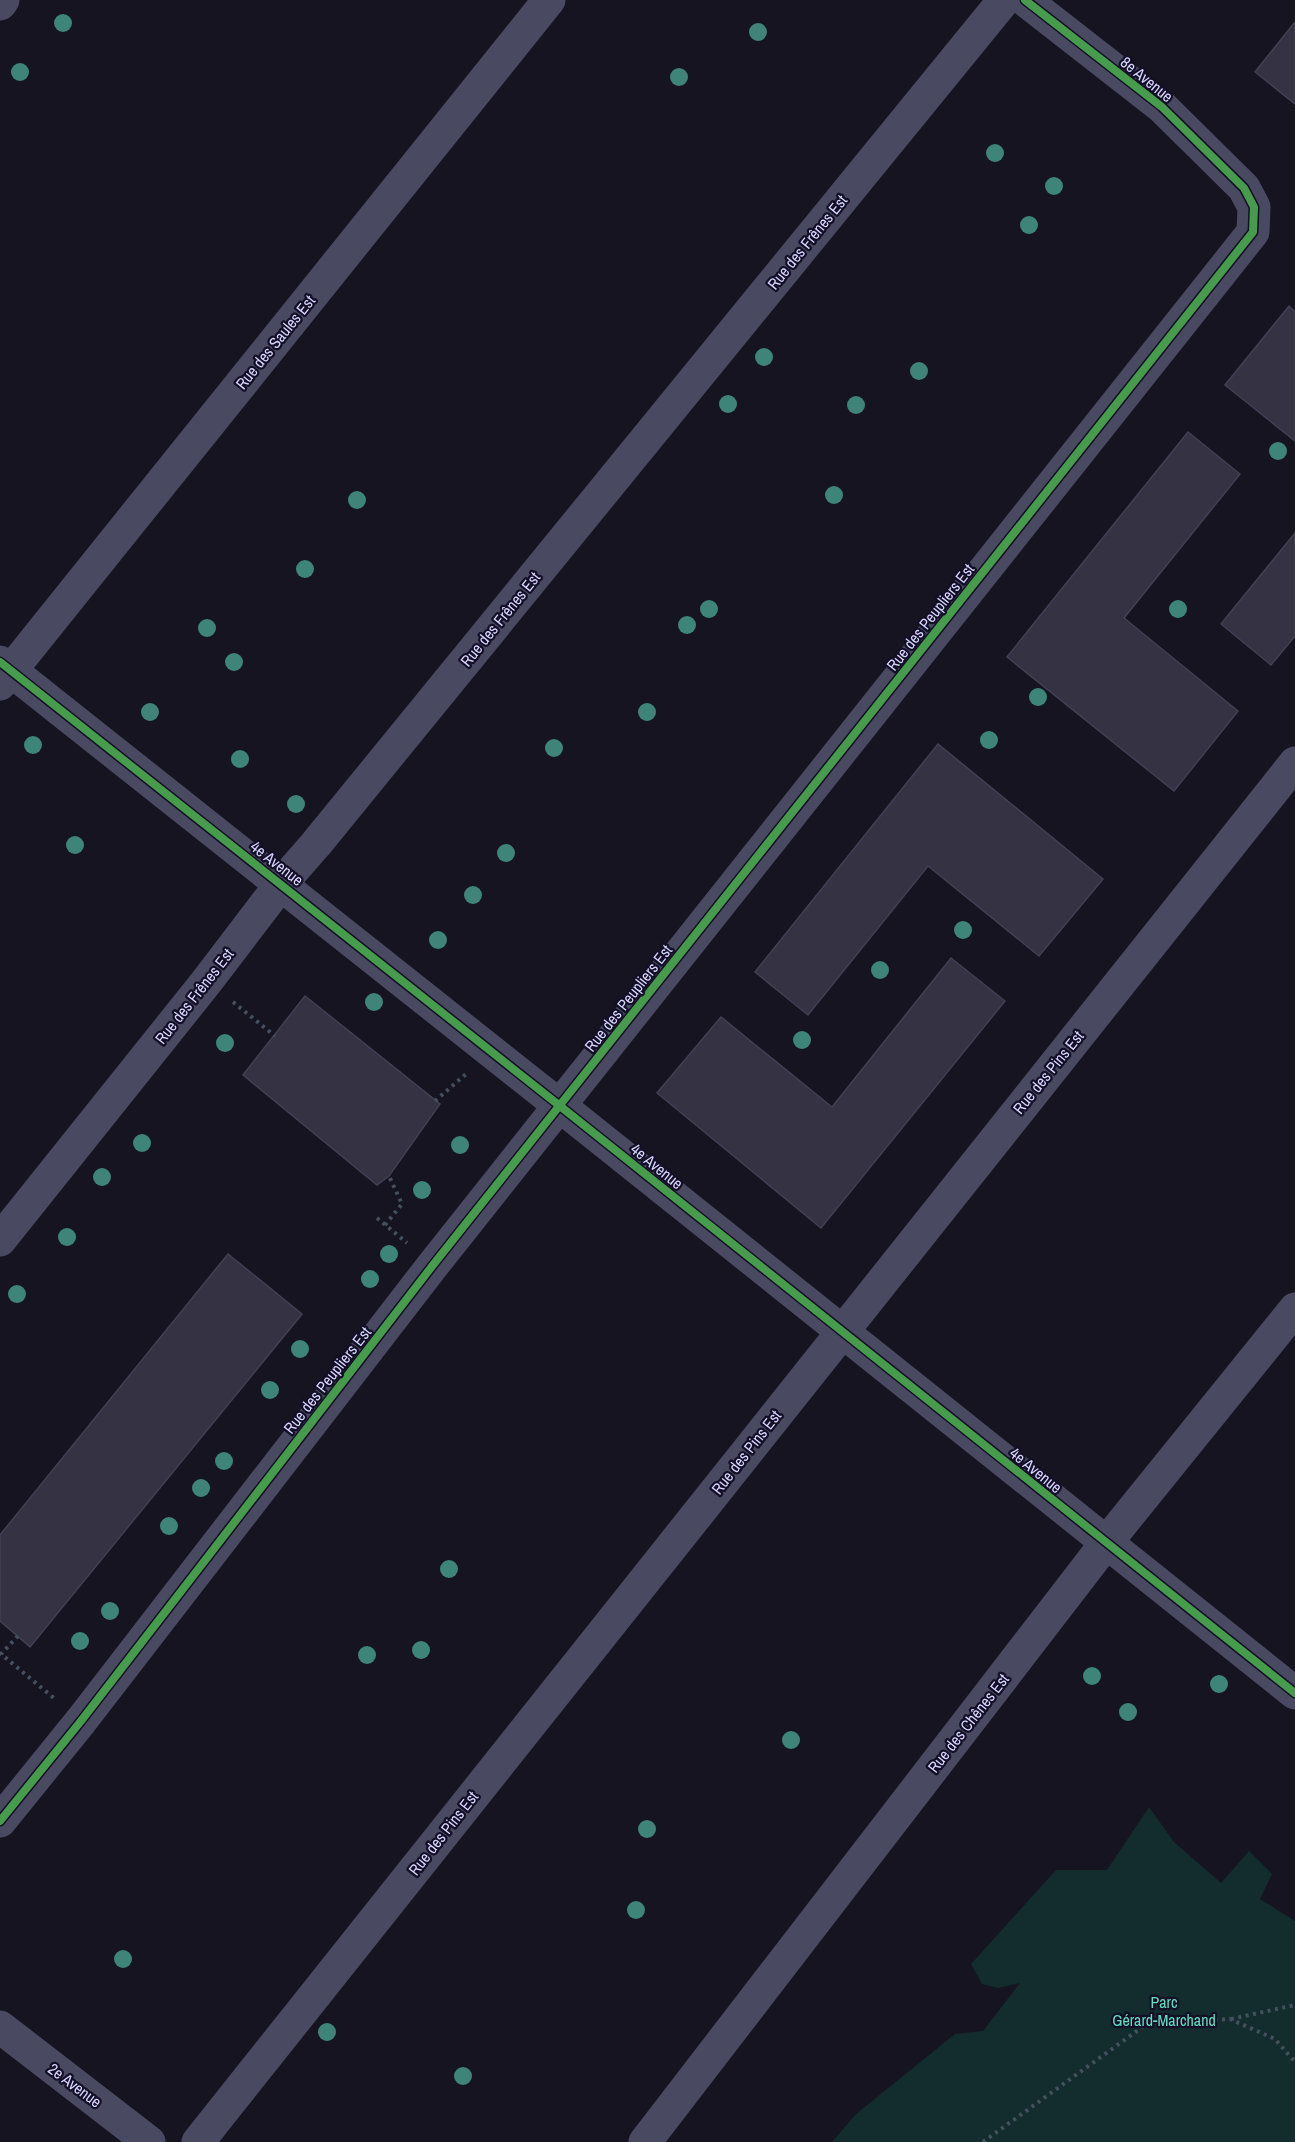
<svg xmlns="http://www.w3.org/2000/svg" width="1295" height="2142" font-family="'Archivo Narrow',sans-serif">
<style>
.green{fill:#132c2d}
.building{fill:#343243;stroke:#433f54;stroke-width:1.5}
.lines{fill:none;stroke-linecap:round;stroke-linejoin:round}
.path{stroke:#44505f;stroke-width:4;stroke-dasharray:3 4.5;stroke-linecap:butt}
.minor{stroke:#4a4962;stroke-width:33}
.cycleway-casing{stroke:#130f26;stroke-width:11}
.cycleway{stroke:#469c4c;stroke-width:8}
.tree{fill:#3e8478}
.labels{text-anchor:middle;stroke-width:4.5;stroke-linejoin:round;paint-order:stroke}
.street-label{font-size:16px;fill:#d9d4ff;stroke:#130f26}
.park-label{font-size:16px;fill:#5fe0c0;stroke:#130f26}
</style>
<rect width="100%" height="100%" fill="#161421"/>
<!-- green -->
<path class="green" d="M1149,1807L1174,1842L1221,1883L1249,1851L1272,1874L1260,1899L1295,1921V2142H832L856,2114L955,2034L983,2031L1020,1983L998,1988L982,1984L971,1964L1056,1870H1107Z"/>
<!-- building -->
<g class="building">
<path d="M1295,22V104L1255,72Z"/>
<path d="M1289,306L1295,312V441L1225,385Z"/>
<path d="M1188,432L1240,474L1124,618L1238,711L1174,791L1007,657Z"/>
<path d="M1295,533V636L1271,665L1221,624Z"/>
<path d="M938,744L1103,879L1039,956L928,866L808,1015L755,972Z"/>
<path d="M951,958L1005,1001L821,1228L657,1093L721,1017L832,1107Z"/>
<path d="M305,996L440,1104L389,1176L377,1185L243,1075Z"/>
<path d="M228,1254L302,1314L30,1647L0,1621V1535Z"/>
</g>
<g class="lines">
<!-- path -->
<g class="path">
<path d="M233,1002L275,1036"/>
<path d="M435,1101L466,1074"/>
<path d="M377,1218L407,1243"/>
<path d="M385,1225L402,1204L389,1176"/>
<path d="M18,1636L1,1654L55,1699"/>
<path d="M1231,2019L1295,2005"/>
<path d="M983,2142L1148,2023L1230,2019L1275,2039L1295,2062"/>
</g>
<!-- minor -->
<g class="minor">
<path d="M0,4L3,0"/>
<path d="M0,662L560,1106L1295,1693"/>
<path d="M0,684L549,0"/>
<path d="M0,1240L207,981L281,884L316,844L1004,0"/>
<path d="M0,1821L81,1721L433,1265L1253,232L1254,207L1244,188L1162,107L1025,0"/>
<path d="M0,2027L149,2142"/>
<path d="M198,2142L1295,763"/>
<path d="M645,2142L1106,1543L1295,1309"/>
</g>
<defs>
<g id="cycleway">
<path d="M0,662L560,1106L1295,1693"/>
<path d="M0,1821L81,1721L433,1265L1253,232L1254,207L1244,188L1162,107L1025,0"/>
</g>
</defs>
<!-- cycleway casing -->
<use href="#cycleway" class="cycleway-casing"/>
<!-- cycleway -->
<use href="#cycleway" class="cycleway"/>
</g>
<!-- trees -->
<g class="tree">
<circle cx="63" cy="23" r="9"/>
<circle cx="758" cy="32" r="9"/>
<circle cx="20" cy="72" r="9"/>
<circle cx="679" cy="77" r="9"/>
<circle cx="995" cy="153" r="9"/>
<circle cx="1054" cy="186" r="9"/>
<circle cx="1029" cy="225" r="9"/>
<circle cx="764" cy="357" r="9"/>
<circle cx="919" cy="371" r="9"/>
<circle cx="728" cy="404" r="9"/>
<circle cx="856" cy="405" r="9"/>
<circle cx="1278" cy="451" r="9"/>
<circle cx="834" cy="495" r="9"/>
<circle cx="357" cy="500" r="9"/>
<circle cx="305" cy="569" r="9"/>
<circle cx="709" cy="609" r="9"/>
<circle cx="1178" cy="609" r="9"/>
<circle cx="687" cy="625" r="9"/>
<circle cx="207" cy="628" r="9"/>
<circle cx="234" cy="662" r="9"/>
<circle cx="1038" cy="697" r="9"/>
<circle cx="150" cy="712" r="9"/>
<circle cx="647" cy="712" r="9"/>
<circle cx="989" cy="740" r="9"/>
<circle cx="33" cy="745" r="9"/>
<circle cx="554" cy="748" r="9"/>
<circle cx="240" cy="759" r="9"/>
<circle cx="296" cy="804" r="9"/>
<circle cx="75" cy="845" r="9"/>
<circle cx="506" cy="853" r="9"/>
<circle cx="473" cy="895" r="9"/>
<circle cx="963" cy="930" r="9"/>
<circle cx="438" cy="940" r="9"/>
<circle cx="880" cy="970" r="9"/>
<circle cx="374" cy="1002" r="9"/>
<circle cx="802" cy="1040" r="9"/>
<circle cx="225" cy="1043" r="9"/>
<circle cx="142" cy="1143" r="9"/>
<circle cx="460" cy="1145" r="9"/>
<circle cx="102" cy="1177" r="9"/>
<circle cx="422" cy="1190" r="9"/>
<circle cx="67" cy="1237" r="9"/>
<circle cx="389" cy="1254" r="9"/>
<circle cx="370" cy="1279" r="9"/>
<circle cx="17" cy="1294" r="9"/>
<circle cx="300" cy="1349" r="9"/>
<circle cx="270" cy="1390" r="9"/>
<circle cx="224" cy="1461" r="9"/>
<circle cx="201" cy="1488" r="9"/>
<circle cx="169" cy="1526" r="9"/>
<circle cx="449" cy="1569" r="9"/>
<circle cx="110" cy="1611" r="9"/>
<circle cx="80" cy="1641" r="9"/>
<circle cx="421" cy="1650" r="9"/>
<circle cx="367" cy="1655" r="9"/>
<circle cx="1092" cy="1676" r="9"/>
<circle cx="1219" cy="1684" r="9"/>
<circle cx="1128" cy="1712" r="9"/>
<circle cx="791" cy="1740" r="9"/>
<circle cx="647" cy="1829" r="9"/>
<circle cx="636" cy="1910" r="9"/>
<circle cx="123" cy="1959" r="9"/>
<circle cx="327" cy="2032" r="9"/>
<circle cx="463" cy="2076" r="9"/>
</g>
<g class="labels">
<!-- street labels -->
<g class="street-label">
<text transform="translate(1147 79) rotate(39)" y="6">8e Avenue</text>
<text transform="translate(807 242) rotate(-51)" y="6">Rue des Frênes Est</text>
<text transform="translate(275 342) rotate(-51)" y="6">Rue des Saules Est</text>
<text transform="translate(930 617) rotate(-52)" y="6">Rue des Peupliers Est</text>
<text transform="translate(500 619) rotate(-51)" y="6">Rue des Frênes Est</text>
<text transform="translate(277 863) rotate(38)" y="6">4e Avenue</text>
<text transform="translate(194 996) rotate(-52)" y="6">Rue des Frênes Est</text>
<text transform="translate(628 998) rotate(-52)" y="6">Rue des Peupliers Est</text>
<text transform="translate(1048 1072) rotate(-51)" y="6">Rue des Pins Est</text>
<text transform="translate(657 1166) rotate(39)" y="6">4e Avenue</text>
<text transform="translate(327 1380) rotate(-52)" y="6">Rue des Peupliers Est</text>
<text transform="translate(746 1452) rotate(-52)" y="6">Rue des Pins Est</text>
<text transform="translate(1036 1470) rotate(39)" y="6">4e Avenue</text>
<text transform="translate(968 1723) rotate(-52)" y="6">Rue des Chênes Est</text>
<text transform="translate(443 1833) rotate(-52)" y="6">Rue des Pins Est</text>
<text transform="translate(75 2085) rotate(37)" y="6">2e Avenue</text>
</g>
<!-- park labels -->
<g class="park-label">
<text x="1164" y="2008">Parc<tspan x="1164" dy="18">Gérard-Marchand</tspan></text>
</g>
</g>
</svg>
